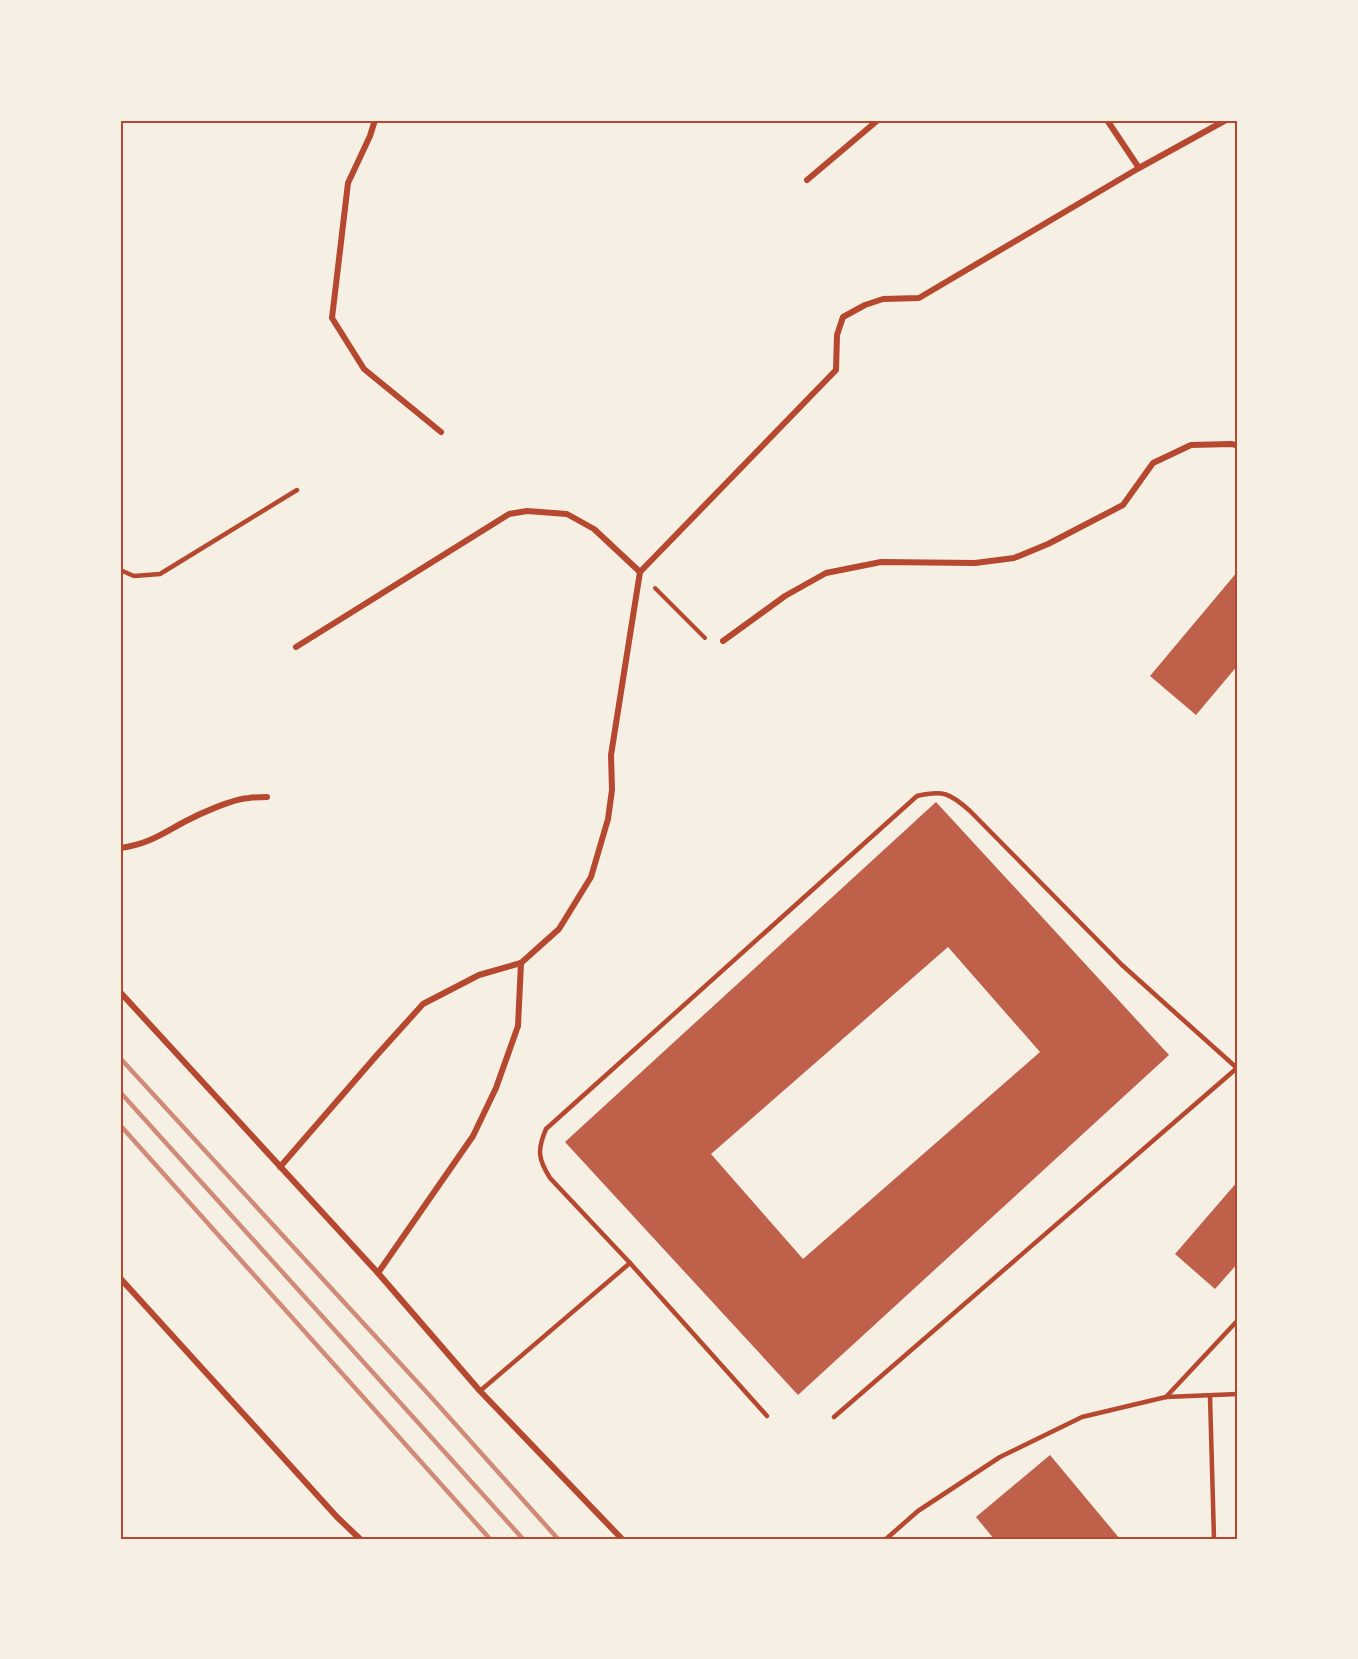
<svg xmlns="http://www.w3.org/2000/svg" width="1358" height="1659" font-family="'Varela Round',sans-serif">
<style>
.building{fill:#bf614a;fill-rule:evenodd}
.lines{fill:none;stroke-linecap:round;stroke-linejoin:round}
.path{stroke:#b5482f;stroke-width:4}
.service{stroke:#b5482f;stroke-width:4.5}
.minor{stroke:#b5482f;stroke-width:6}
.rail{stroke:#cf8b77;stroke-width:4.5}
.neatline{fill:none;stroke:#b5482f;stroke-width:2}
</style>
<rect width="100%" height="100%" fill="#f6efe4"/>
<!-- building -->
<g class="building">
<path d="M1238,571V665L1196,715L1150,676Z"/>
<path d="M936,802L1169,1055L798,1395L565,1142ZM948,947L1040,1052L803,1259L711,1154Z"/>
<path d="M1238,1181V1263L1215,1289L1175,1254Z"/>
<path d="M1050,1455L1120,1539H994L976,1517Z"/>
</g>
<g class="lines">
<!-- path -->
<path class="path" d="M655,588L705,638"/>
<!-- service -->
<g class="service">
<path d="M120,570L134,576L160,574L297,490"/>
<path d="M480,1391L630,1263"/>
<path d="M1210,1396L1214,1539"/>
<path d="M1166,1397L1238,1320"/>
<path d="M767,1416L630,1263L550,1178C538,1159 537,1150 546,1129L917,796C943,790 950,793 970,811L1122,965L1238,1069"/>
<path d="M834,1417L1237,1068"/>
<path d="M886,1539L918,1511L1000,1457L1082,1417L1166,1397L1238,1394"/>
</g>
<!-- minor -->
<g class="minor">
<path d="M375,120L370,136L348,183L332,318L364,369L441,432"/>
<path d="M1107,120L1139,168"/>
<path d="M807,180L878,120"/>
<path d="M723,641L785,596L826,573L881,562L975,563L1014,558L1048,544L1123,505L1153,463L1191,445L1232,444L1238,446"/>
<path d="M296,647L509,514L527,511L567,514L594,529L640,572L836,370L837,335L843,317L865,305L883,299L919,298L1139,168L1226,120"/>
<path d="M120,848C148,844 160,835 184,822C199,814 232,799 249,798C255,797 261,797 267,797"/>
<path d="M120,992L378,1273L480,1391L622,1539"/>
<path d="M280,1167L377,1055L423,1004L479,975L521,963"/>
<path d="M378,1273L473,1136L496,1088L518,1026L521,963L559,929L591,877L608,819L612,790L611,755L640,572"/>
<path d="M120,1278L337,1517L360,1539"/>
</g>
<!-- rail -->
<g class="rail">
<path d="M120,1058L431,1397L558,1539"/>
<path d="M120,1092L523,1539"/>
<path d="M120,1125L490,1539"/>
</g>
</g>
<!-- border -->
<rect width="1358" height="1659" fill="none" stroke="#f6efe4" stroke-width="243"/>
<rect x="122" y="122" width="1114" height="1416" class="neatline"/>
</svg>
